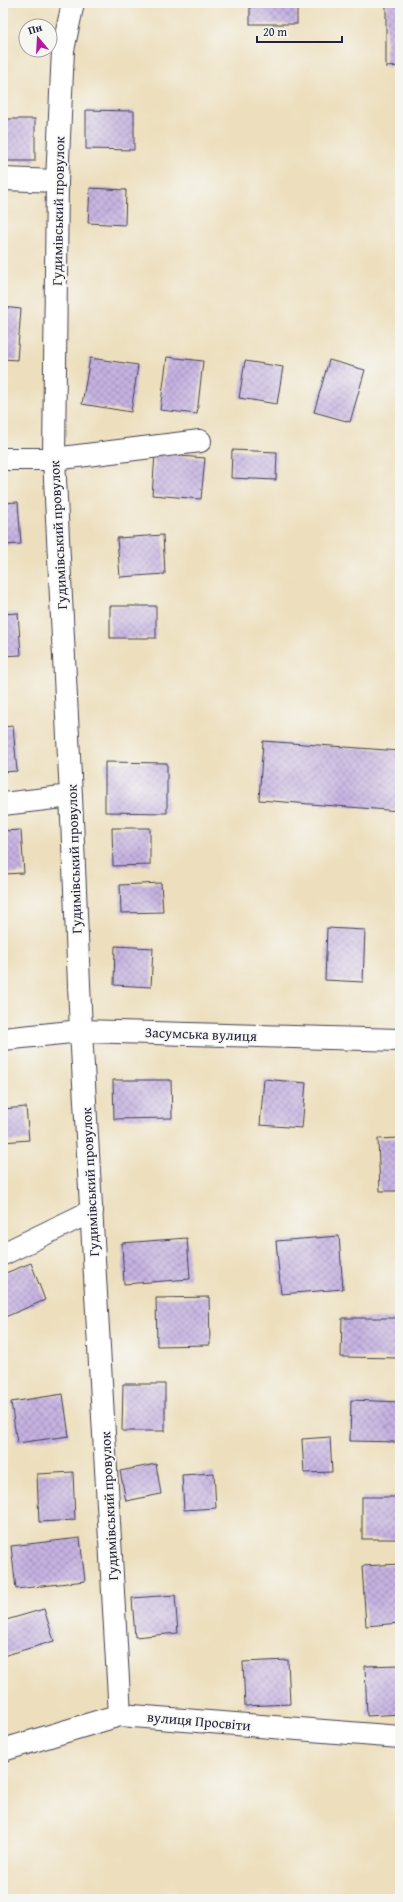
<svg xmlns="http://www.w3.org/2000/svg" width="403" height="1902" font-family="'Gentium Book Plus',serif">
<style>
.building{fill:url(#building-cross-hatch)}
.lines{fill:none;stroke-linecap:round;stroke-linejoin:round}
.minor-casing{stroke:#403e4e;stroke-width:24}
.tertiary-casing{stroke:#403e4e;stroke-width:24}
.minor{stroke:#fff;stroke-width:22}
.tertiary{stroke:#fff;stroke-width:22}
.labels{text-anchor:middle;stroke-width:3.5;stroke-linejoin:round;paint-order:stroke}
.street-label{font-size:14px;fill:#22223b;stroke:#f6f6f2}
</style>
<defs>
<pattern id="building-cross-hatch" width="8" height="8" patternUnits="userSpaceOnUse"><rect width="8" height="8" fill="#c6b2e1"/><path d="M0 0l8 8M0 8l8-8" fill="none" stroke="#a090b8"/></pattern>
</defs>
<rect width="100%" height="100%" fill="#f6f6f2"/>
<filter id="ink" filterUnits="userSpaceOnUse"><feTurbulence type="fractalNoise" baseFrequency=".025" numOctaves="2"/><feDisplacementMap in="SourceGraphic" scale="8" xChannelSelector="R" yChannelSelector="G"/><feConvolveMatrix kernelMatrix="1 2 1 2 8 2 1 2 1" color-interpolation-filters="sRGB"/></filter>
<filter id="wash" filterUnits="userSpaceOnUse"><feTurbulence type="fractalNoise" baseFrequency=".012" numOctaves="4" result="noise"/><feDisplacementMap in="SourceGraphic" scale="16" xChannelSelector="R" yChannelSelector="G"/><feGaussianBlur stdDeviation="0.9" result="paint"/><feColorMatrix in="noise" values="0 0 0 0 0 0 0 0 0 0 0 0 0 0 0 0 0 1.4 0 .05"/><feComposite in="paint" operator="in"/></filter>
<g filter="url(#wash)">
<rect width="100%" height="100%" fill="#eddfbd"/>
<g id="blocks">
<!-- building -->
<g class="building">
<rect x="250" y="3" width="47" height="21"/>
<path d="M386,3H400V66L386,67Z"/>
<path d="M86,110L134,111V150L86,149Z"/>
<rect x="3" y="119" width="32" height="42"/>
<path d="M90,188L126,190L125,225L88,223Z"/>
<path d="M3,307L21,309L17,360L3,359Z"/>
<path d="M167,357L203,361L197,414L160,410Z"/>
<path d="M90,358L138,365L131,412L82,404Z"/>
<path d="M329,360L365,370L350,422L314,412Z"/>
<path d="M245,361L283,367L277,404L239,398Z"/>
<path d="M232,450L277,452L276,480L231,478Z"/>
<path d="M155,454L205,458L201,499L152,495Z"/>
<path d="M18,502L21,544L3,545V503Z"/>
<path d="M163,535L165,574L120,577L117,538Z"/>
<rect x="110" y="606" width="46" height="32"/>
<path d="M18,613L21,655L3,656V614Z"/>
<path d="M13,726L17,771L3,772V727Z"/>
<path d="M263,741L400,751V811L259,800Z"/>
<path d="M105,762L167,763V813L105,812Z"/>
<path d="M112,828H150V865L113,866Z"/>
<path d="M21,830L24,873L3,874V831Z"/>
<path d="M161,883L163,912L121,913L120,885Z"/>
<path d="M327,928L365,930L363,982L325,980Z"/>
<path d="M115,946L153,948L151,987L114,985Z"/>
<path d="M264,1079L306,1083L302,1128L260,1125Z"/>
<path d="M113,1080H171L172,1118L114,1119Z"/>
<path d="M26,1107L29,1140L3,1142V1109Z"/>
<path d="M400,1138V1191H380L378,1139Z"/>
<path d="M339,1236L343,1289L281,1294L276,1241Z"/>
<path d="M187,1238L190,1279L124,1284L122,1243Z"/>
<path d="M31,1263L45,1300L5,1317L3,1313V1274Z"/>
<path d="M209,1297L210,1345L157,1346L156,1298Z"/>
<path d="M342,1318H399V1358L341,1357Z"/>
<path d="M123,1384H165V1431H122Z"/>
<path d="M63,1394L69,1436L17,1443L11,1402Z"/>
<path d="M351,1400L400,1402V1442L350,1441Z"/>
<path d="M330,1437L332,1472L304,1473L302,1439Z"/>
<path d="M156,1464L161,1494L126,1501L120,1471Z"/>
<path d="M73,1472L75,1520L39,1522L37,1474Z"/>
<path d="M214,1473L216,1508L184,1510L182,1475Z"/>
<rect x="362" y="1497" width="38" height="42"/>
<path d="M80,1538L85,1581L16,1589L11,1546Z"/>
<path d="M400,1564V1623L366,1626L362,1566Z"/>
<path d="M175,1595L178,1633L135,1637L132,1598Z"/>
<path d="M44,1609L54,1641L3,1656V1621Z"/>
<path d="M288,1660L290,1704L245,1706L243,1662Z"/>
<path d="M400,1665V1714L367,1716L365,1666Z"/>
</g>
</g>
</g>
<g filter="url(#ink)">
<use href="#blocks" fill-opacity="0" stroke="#403e4e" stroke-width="1"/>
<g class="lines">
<defs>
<g id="minor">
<path d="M73,3L63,50L57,181L54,459L71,796L81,1031L120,1715"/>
<path d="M3,179L57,181"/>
<path d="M3,459H54L200,441"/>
<path d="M3,804L71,796"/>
<path d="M3,1254L92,1211"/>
<path d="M3,1750L120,1715L400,1737"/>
</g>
<path id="tertiary" d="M3,1039L81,1031L400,1040"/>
</defs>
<!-- minor casing -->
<use href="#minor" class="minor-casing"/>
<!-- tertiary casing -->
<use href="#tertiary" class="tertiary-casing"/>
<!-- minor -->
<use href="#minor" class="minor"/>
<!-- tertiary -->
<use href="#tertiary" class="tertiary"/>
</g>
</g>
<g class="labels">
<!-- street labels -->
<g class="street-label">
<text transform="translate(58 211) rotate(-89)" y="5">Гудимівський провулок</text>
<text transform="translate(58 535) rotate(-93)" y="5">Гудимівський провулок</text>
<text transform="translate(74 859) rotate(-92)" y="5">Гудимівський провулок</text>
<text transform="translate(201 1034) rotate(2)" y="5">Засумська вулиця</text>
<text transform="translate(90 1182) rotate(-93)" y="5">Гудимівський провулок</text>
<text transform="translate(109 1506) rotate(-93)" y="5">Гудимівський провулок</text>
<text transform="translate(199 1721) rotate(5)" y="5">вулиця Просвіти</text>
</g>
</g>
<!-- margin -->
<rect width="403" height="1902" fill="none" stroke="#f6f6f2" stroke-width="16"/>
<!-- north arrow -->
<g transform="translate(38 38) rotate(342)"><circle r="19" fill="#f6f6f2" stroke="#a1a1a9"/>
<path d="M0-3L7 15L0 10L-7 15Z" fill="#b5179e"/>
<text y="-6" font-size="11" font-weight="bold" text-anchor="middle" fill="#22223b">Пн</text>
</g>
<!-- scale -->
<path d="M257 36v6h85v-6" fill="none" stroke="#22223b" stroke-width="2"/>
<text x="263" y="36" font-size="12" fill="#22223b" stroke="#f6f6f2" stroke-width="3" paint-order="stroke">20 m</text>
</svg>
